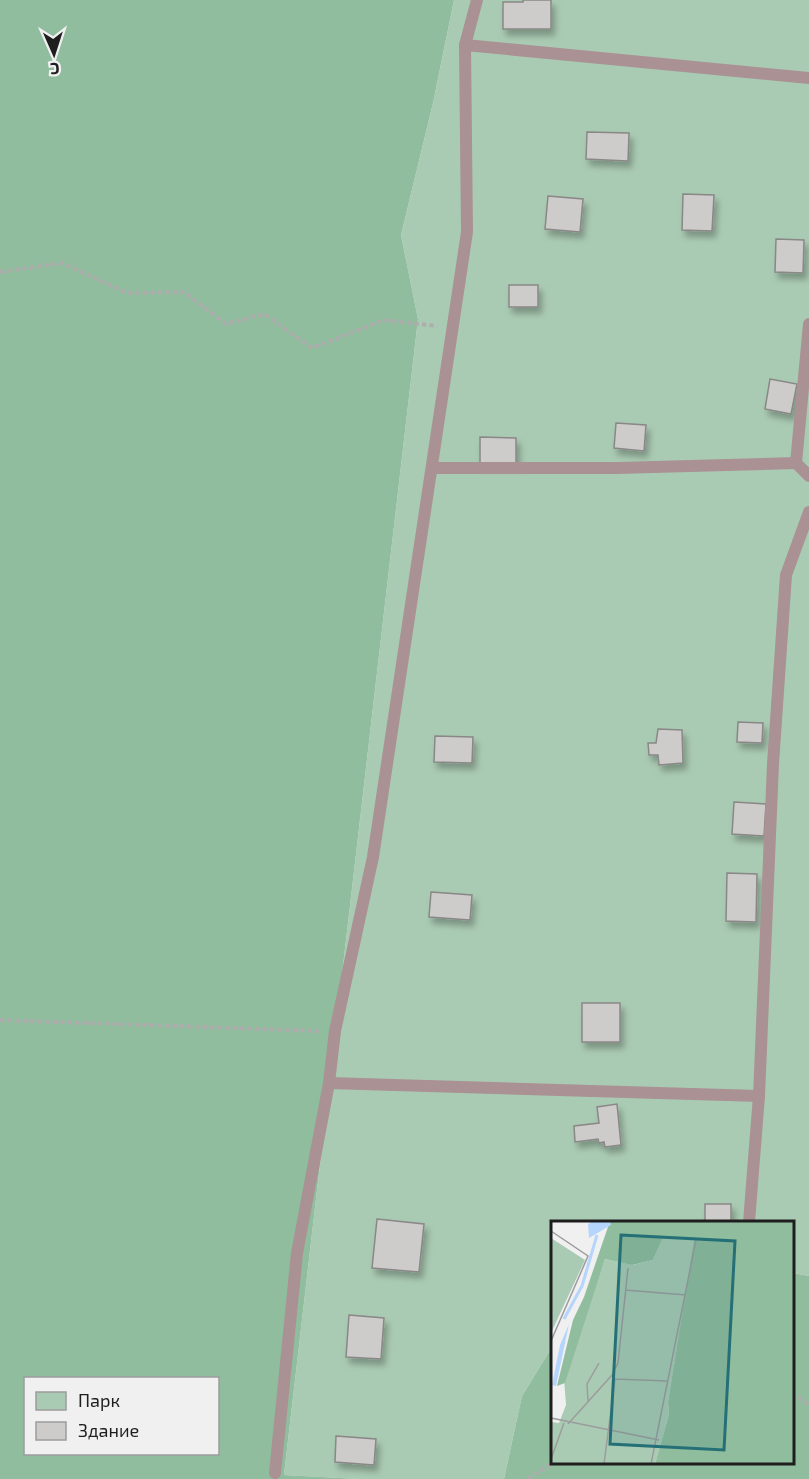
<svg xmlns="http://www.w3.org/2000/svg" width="809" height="1479" font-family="'Exo 2',sans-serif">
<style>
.green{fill:#aacbb3}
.forest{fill:#90bd9d;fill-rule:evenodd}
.building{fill:#cecccb;stroke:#898887;stroke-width:1.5;filter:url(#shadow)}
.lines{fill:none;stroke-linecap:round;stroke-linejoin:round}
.path{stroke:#adadae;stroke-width:4;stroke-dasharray:4.5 3;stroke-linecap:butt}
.lane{stroke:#aa9194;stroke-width:12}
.inset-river{fill:none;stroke:#b5d5fd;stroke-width:3}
.inset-road{fill:none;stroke:#9c9c9d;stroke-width:1.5}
.view{fill:#257076;fill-opacity:0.15;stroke:#257076;stroke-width:3}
.inset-edge{fill:none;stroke:#1e1e1f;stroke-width:3}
</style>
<defs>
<filter id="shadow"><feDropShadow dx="3.5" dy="6" stdDeviation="3" flood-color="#0004"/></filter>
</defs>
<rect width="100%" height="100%" fill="#f0f0f1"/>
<!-- green -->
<path class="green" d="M454,0H809V1276L793,1273L792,1222H552V1347L522,1396L504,1479H359L284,1475L418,319L401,235L433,103Z"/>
<!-- forest -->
<g class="forest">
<path d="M0,0H454L433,103L401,235L418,319L284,1475L359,1479H0ZM26,1378H218V1454H26Z"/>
<path d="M793,1273L809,1276V1479H504L522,1396L552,1347V1462H792Z"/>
</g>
<!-- building -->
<g class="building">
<path d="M523,0H551V29H503V2H523Z"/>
<path d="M587,132L629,133L628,161L586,159Z"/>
<path d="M683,194L714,195L712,231L682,230Z"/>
<path d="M548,196L583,199L580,232L545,229Z"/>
<path d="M776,239L804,240L803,273L775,272Z"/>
<rect x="509" y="285" width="29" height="22"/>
<path d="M770,379L797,384L791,414L765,409Z"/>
<path d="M616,423L646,425L644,451L614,448Z"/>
<path d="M480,437L516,438V463H480Z"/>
<path d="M738,722L763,723L762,743L737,742Z"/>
<path d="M658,729L682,730L683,763L659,765L658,755H649L648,743H656Z"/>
<path d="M435,736L473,737L472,763L434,762Z"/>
<path d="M734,802L766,804L764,836L732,834Z"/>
<path d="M727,873L757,874L756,922L726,921Z"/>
<path d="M431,892L472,895L470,920L429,917Z"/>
<rect x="582" y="1003" width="38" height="39"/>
<path d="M617,1104L621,1145L605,1147L604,1142L599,1143L598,1139L575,1142L574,1126L599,1123L597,1107Z"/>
<rect x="705" y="1204" width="26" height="18"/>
<path d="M377,1219L424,1224L419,1272L372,1268Z"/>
<path d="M349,1315L384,1318L381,1359L346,1357Z"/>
<path d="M336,1436L376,1439L374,1465L335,1462Z"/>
</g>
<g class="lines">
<!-- path -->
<g class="path">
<path d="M0,272L62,263L127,293L184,292L226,324L264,314L312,348L384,320L437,326"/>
<path d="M0,1020L319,1031"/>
<path d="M792,1393L809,1405"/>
<path d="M528,1479L554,1462"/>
</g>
<!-- lane -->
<g class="lane">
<path d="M465,45L809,78"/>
<path d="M809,324L796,463L809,476"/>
<path d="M433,468H617L796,463"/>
<path d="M329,1083L759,1096"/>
<path d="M749,1222L759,1096L773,764L786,575L809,512"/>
<path d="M275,1473L297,1253L329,1083L335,1031L373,857L467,232L465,45L477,0"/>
</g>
</g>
<!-- overview -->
<g transform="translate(551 1221)">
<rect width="243" height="243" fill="#f0f0f1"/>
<path d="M113,15L144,19L117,181L118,193L104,243H0V201L8,202L15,184L13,158L54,38L82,44L102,39ZM0,17L34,39L0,112Z" fill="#aacbb3"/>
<path d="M59,0H243V243H104L118,193L117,181L143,19L113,15L102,39L81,44L54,38L14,162L6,165L22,99L33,76Z" fill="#90bd9d"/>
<path d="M42,0H59L60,4L38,17L37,3ZM18,103L5,165L1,164L9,124Z" fill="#b5d5fd"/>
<path class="inset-river" d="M13,98L31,65L46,14"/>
<path class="inset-road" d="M0,10L37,35L0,120M74,69L135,74M64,158L116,160M37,180L36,163L48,142M0,197L108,219M17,203L61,154L67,142L77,47M0,238L13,202M53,243L64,158L61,154M100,243L145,19"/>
<path class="view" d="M70,14L184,20L173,229L59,223Z"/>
<rect width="243" height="243" class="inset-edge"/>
</g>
<!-- legend -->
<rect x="24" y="1377" width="195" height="78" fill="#f0f0f1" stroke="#9c9c9d" stroke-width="1.5"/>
<rect x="36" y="1392" width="30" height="18" fill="#aacbb3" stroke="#9c9c9d" stroke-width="1.5"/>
<text x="78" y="1407" font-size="18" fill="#1e1e1f">Парк</text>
<rect x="36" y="1422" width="30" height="18" fill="#cecccb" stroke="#9c9c9d" stroke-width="1.5"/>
<text x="78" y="1437" font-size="18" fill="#1e1e1f">Здание</text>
<!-- north arrow -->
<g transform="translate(54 54) rotate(177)" stroke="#f0f0f1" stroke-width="4.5" paint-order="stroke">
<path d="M0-4.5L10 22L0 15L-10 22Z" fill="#1e1e1f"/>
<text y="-9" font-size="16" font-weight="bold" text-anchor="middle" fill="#1e1e1f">С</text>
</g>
</svg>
